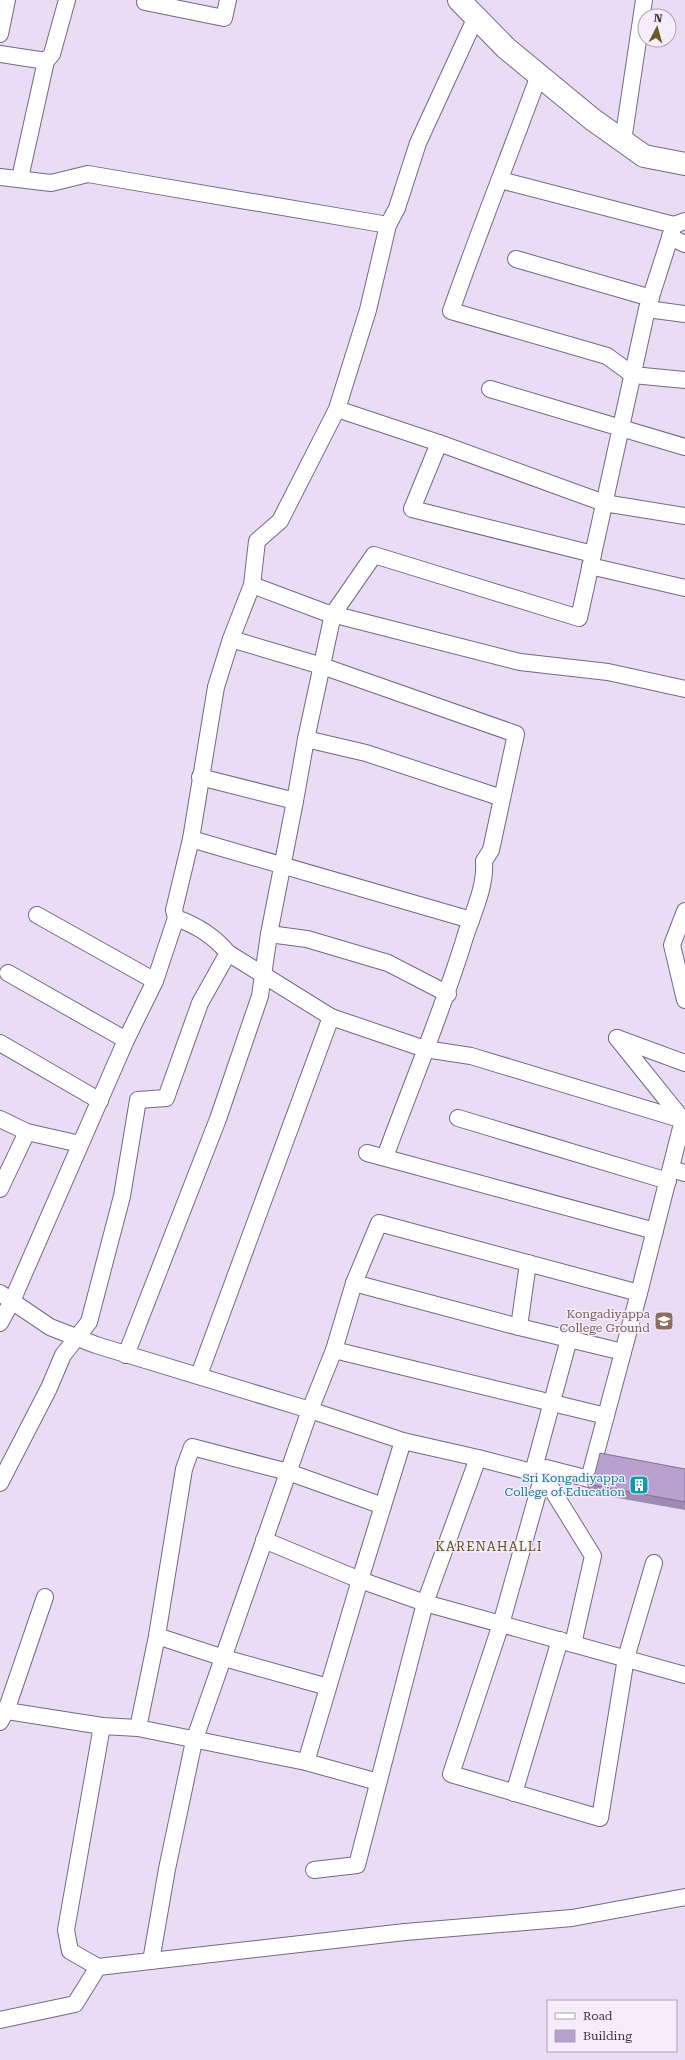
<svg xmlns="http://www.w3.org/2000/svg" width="685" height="2060" font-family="'Roboto Serif',serif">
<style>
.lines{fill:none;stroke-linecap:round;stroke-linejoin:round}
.street-casing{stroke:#766880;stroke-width:18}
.secondary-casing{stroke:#766880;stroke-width:24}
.street{stroke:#fff;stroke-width:16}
.secondary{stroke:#fff;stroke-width:22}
.wall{fill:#9e8ab2}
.building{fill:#b8a0cf;stroke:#817091}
.labels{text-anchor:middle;stroke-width:3;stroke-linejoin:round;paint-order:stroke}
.education-label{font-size:12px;fill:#785e54;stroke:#f5ecfc;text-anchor:end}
.culture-label{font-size:12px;fill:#0d838f;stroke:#f5ecfc;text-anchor:end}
.neighbourhood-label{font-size:13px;letter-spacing:1px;fill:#615316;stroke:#f5ecfc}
</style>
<rect width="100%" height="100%" fill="#ebdcf6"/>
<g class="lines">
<defs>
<g id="street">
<path d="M145,2L224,18L228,0"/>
<path d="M0,34L7,0"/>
<path d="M0,54L46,61"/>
<path d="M539,75C510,154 479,231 451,311L607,356L633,375L685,380"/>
<path d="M623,141L644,0"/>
<path d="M0,177L51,183L88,174L388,225"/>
<path d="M20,178L46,61L52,54L67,0"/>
<path d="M500,180L674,225"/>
<path d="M670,237L685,244"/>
<path d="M516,259L651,298"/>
<path d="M647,309L685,314"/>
<path d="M490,389L685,447"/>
<path d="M337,409L439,443L604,503L685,516"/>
<path d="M439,443L412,509L593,554"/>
<path d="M590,566L685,588"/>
<path d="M252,585L324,612L520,662L608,672L685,689"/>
<path d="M231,639L322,666L516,734L491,850L484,861C486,885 474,911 466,934C443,1010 412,1083 385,1157"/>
<path d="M306,739L366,753L502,798"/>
<path d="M200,777L295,801L306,739L333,614L374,555L579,618L647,309L674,225L685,221"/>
<path d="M191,839L471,920"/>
<path d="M685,911L672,945L685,1000"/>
<path d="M37,915L155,981L176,918L174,910L191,839L216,687L231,639L252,585L257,541L280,521L337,409L368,310L388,225L397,208L418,143L476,17"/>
<path d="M176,918C196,925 214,936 228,953L331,1017"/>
<path d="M269,934L307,939L388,963L448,994"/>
<path d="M8,973L126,1040"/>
<path d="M617,1038L683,1120"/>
<path d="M617,1038L685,1063"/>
<path d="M0,1043L100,1101"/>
<path d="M458,1118L668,1181"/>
<path d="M0,1119L27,1132L80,1144"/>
<path d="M367,1153L655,1231"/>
<path d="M671,1169L685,1173"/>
<path d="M0,1189L27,1132"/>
<path d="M0,1293L50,1327L96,1345L310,1410L403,1441L478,1458L543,1475L546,1468L589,1479L623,1352L519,1327L354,1283"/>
<path d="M0,1323L12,1301L126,1040L155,981"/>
<path d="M519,1327L528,1263"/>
<path d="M334,1350L606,1416"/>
<path d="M126,1355L218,1119L260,996L269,934L295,801"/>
<path d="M199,1375L331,1017L425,1049L471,1056L683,1120L639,1293"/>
<path d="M533,1472L569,1339"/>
<path d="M0,1483L49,1388L63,1355L89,1322L122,1196L138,1100L166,1098L200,1003L228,953"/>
<path d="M264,1540L360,1580L403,1441"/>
<path d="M157,1636L224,1658L328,1687"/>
<path d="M573,1644L593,1556L543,1475L501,1624L451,1774L600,1818L626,1658L654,1563"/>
<path d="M0,1710L102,1726L138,1728L306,1762L378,1782"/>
<path d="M0,1722L6,1711L45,1597"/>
<path d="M138,1728L157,1636L184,1469L192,1447L288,1472L383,1506"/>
<path d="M306,1762L360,1580L425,1603L685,1675"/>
<path d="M514,1793L560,1640"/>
<path d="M314,1870L357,1865L425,1603L478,1458"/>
<path d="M151,1961L167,1869L194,1741L310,1410L334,1350L354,1283L379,1223L639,1293L623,1352"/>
<path d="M98,1967L70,1951L66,1930L102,1726"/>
<path d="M0,2020L75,2004L98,1967L405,1932L572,1918L685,1897"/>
</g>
<path id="secondary" d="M459,0L506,48L592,119L644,156L685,164"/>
</defs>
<!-- street casing -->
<use href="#street" class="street-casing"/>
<!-- secondary casing -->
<use href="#secondary" class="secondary-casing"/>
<!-- street -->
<use href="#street" class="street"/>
<!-- secondary -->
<use href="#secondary" class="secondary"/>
</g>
<!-- wall -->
<path class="wall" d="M685,1469V1510L590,1493L587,1484Z"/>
<!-- building -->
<path class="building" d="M600,1453L685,1469V1502L587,1484L588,1479L595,1473Z"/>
<!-- icons -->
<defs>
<symbol id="university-square" viewBox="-11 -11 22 22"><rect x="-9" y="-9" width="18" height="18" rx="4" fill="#8d6e63" stroke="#f5ecfc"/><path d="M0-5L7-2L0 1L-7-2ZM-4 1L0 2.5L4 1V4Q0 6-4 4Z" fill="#fff"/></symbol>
<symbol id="building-square" viewBox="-11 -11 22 22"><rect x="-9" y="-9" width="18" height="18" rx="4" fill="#0f9aa8" stroke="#f5ecfc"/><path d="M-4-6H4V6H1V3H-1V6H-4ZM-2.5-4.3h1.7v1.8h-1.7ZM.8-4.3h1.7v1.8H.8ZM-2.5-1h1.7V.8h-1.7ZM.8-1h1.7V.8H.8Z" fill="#fff"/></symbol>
</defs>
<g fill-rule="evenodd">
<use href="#university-square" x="653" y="1310" width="22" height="22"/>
<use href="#building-square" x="628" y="1474" width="22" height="22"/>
</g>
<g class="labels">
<!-- education labels -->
<g class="education-label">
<text x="650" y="1318">Kongadiyappa<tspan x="650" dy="14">College Ground</tspan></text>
</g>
<!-- culture labels -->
<g class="culture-label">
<text x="625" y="1482">Sri Kongadiyappa<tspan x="625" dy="14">College of Education</tspan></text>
</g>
<!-- neighbourhood labels -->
<g class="neighbourhood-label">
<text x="489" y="1551">KARENAHALLI</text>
</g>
</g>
<!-- legend -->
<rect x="547" y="2000" width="130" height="52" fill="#f5ecfc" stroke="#aba2b0"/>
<rect x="555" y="2013" width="20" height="6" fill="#ffffff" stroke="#aba2b0"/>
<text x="583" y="2020" font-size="12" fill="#3b343f">Road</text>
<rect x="555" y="2030" width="20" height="12" fill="#b8a0cf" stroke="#aba2b0"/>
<text x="583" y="2040" font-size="12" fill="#3b343f">Building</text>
<!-- north arrow -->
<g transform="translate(657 28) rotate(6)"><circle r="19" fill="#f5ecfc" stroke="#aba2b0"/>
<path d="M0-3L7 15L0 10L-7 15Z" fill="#685b28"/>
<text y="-6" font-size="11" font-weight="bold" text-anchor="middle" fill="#3b343f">N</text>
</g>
</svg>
